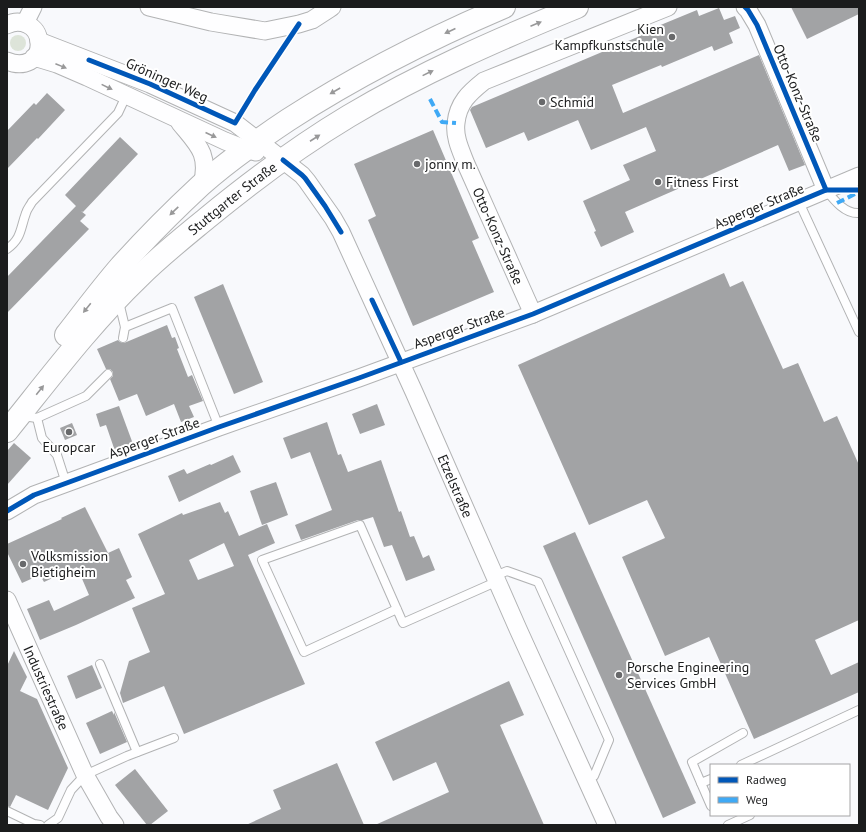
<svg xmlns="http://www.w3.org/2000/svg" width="866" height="832" font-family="'PT Sans',sans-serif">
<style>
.green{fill:#dde4d9}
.building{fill:#a2a3a5;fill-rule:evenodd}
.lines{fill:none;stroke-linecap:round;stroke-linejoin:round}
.service-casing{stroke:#b2b3b4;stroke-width:10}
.minor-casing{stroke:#b2b3b4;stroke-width:19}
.primary-casing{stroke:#b2b3b4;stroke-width:24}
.service{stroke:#fefeff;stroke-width:8}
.minor{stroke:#fefeff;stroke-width:17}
.primary{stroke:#fefeff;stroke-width:22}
.quiet{stroke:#3fa9f5;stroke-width:4;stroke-dasharray:8 4;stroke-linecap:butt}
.cycleway-casing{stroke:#fff;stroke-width:8}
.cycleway{stroke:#0057b8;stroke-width:5}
.oneway{fill:#989899}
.poi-dot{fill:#68696b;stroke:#fff;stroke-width:1.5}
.labels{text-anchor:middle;stroke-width:4;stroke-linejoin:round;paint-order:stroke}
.poi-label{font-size:14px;fill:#1b1c1d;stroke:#fff;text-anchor:start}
.street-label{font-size:14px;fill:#1b1c1d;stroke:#fff}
</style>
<rect width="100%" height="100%" fill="#f8f9fc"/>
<!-- green -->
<circle class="green" cx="18" cy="43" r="8"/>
<!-- building -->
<g class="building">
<path d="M791,7H859V14L807,39Z"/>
<path d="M719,8L724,20L735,16L740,28L729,33L733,43L714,51L712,46L662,67L661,65L612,85L623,113L759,55L805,165L789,171L778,145L625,212L634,232L601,247L594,232L596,231L583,201L630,180L623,165L656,151L646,127L591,150L578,120L528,141L524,132L486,148L470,110L472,107L647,33L646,31L697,10L699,16Z"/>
<path d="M47,93L65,110L38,139L37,138L7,169V131L34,103L36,105Z"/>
<path d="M433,130L479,238L472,241L494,292L413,326L368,220L376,216L354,164Z"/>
<path d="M120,137L138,154L83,212L81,211L86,215L80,221L89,229L7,313V277L76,206L65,195Z"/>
<path d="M724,273L730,287L743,281L783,369L798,363L824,422L837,416L859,465V620L815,640L831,675L859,662V692L754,739L709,637L665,656L622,557L665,538L647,500L589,525L518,365Z"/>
<path d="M223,284L263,382L234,394L194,297Z"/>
<path d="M167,325L172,338L175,337L179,348L177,349L188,377L192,375L203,401L189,406L194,417L181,422L174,404L146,416L137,394L119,401L110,379L113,376V372L110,369H106L97,349L118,340L120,342L124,343Z"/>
<path d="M377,404L385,425L360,434L352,414Z"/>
<path d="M119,406L133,444L115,451L106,425L100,427L96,414Z"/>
<path d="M327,422L338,455L341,454L348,472L381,460L399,512L401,511L410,537L414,536L423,558L429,555L435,570L406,581L392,545L384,547L373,517L363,520H358L301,540L295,525L332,510L310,452L291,459L283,438Z"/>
<path d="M72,423L77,435L65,440L60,428Z"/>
<path d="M14,443L31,458L7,485V451Z"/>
<path d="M233,455L241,472L179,502L168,476L184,469L187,474L210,464L211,465Z"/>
<path d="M276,482L288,515L262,525L250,491Z"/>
<path d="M220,502L225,513L228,511L239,536L267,524L275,543L248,555L305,684L184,734L164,686L123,703L120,693L129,661L150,652L132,608L165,594L138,534L182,513L183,515ZM224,543L234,566L198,580L189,560Z"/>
<path d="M85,507L108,553L119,548L132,577L126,580L135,598L76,625L40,640L27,609L49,600L54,611L89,595L77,567L44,582L40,575L22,583L7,552V544L62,519L61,518Z"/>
<path d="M575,532L696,803L663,818L543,546Z"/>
<path d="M14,651L27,677L20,691L37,699L68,768L48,810L16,795L10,807L7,806V666Z"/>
<path d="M92,665L102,688L76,699L67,676Z"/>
<path d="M509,681L524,715L500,725L544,825H375L449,792L436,762L393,781L375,742Z"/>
<path d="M112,711L114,715V712L127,742L100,754L86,723Z"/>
<path d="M337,763L364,825H246L281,809L273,790Z"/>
<path d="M135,769L168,811L150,825H147L115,785Z"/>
</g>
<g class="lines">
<defs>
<g id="service">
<path d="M826,190C834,200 845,214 859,213"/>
<path d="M799,202L859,332"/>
<path d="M7,249C22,238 20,229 26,213C27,209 30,206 32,202L118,113L126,96"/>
<path d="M119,302L125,327L123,338"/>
<path d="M125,327L172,308L219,427"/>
<path d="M22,416L37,418L86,396L108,374"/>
<path d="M37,418L42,438L57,455L66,483"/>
<path d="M495,576L507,571L538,582L609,740L594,776L586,780"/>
<path d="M397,609L304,652L262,560L360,525L403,623L498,581"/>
<path d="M100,664L137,752"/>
<path d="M741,765L859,710"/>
<path d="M711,779L701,783L692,762L743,733"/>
<path d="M701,783L711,806"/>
<path d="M7,811L34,824L40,825"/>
<path d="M48,825L58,818L71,790L85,775L127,756L174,738"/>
<path d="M728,825L750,815"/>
</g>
<g id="minor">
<path d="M149,7L211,22L265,31L299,24L312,20L329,9L332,7"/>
<path d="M745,7L748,10L757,25L826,190"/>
<path d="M25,23L33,7"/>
<path d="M7,25C20,18 38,25 39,42C41,61 23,68 7,61"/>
<path id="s1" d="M39,41L150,84L235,123L302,175L307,181L333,218L341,232L414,392L518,629L607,825"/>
<path d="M34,57L57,64L87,77L225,141L245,149L256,152"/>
<path d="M180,123C198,145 210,154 202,185"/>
<path d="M533,314C518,280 502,245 487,211C480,195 473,180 466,164C461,151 454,137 456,123C458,103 469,93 484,81L668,7"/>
<path d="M7,511L34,495L219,427L359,378L533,314L859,176"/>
<path id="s2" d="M7,600L85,775L109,817L115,825"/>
</g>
<g id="primary">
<path d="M66,335C84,312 101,289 120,267C146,238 173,211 201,185C228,161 258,140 288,120C356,76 429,39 504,7"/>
<path id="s3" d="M7,431C49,379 90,324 139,277C160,256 184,237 207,218C252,181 299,146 349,116C421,73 499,39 577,7"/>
</g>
</defs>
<!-- service casing -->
<use href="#service" class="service-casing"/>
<!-- minor casing -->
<use href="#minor" class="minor-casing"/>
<!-- primary casing -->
<use href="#primary" class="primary-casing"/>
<!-- service -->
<use href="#service" class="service"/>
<!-- minor -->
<use href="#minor" class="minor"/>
<!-- primary -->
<use href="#primary" class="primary"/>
<!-- quiet -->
<g class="quiet">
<path d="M430,99L442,122L456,123"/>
<path d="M837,203L859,192"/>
</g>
<defs>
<g id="cycleway">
<path d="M745,7L748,10L757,25L826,190"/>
<path d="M89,60L150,84L235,123L255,90L299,24"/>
<path d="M283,160L302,175L305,178L325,206L341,232"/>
<path d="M372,300L401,362"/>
<path d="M7,511L34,495L219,427L359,378L533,314L826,190H859"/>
</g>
</defs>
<!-- cycleway casing -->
<use href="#cycleway" class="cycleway-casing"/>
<!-- cycleway -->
<use href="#cycleway" class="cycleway"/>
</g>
<!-- one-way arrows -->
<defs><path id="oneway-solid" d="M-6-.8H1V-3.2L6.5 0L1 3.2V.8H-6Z"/></defs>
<g class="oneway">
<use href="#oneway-solid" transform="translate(536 24) rotate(-23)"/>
<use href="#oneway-solid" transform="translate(450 31) rotate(155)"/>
<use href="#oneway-solid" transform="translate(61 66) rotate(22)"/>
<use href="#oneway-solid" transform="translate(428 73) rotate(-26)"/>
<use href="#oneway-solid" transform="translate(107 87) rotate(26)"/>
<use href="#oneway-solid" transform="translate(335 91) rotate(150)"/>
<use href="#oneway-solid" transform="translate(211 135) rotate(24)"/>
<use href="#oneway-solid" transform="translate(315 138) rotate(-33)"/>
<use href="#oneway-solid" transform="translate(174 211) rotate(136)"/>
<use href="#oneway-solid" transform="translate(87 308) rotate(129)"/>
<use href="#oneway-solid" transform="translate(40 390) rotate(-51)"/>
</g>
<!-- markers -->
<g class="poi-dot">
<circle cx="672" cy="37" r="4"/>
<circle cx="542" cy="102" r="4"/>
<circle cx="417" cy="164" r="4"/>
<circle cx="658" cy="182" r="4"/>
<circle cx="69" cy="432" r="4"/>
<circle cx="23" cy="564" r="4"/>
<circle cx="619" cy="675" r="4"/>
</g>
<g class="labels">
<!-- poi labels -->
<g class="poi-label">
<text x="664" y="34" text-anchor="end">Kien<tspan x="664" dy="16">Kampfkunstschule</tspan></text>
<text x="550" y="107">Schmid</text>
<text x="425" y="169">jonny m.</text>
<text x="666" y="187">Fitness First</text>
<text x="69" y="452" text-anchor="middle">Europcar</text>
<text x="31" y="561">Volksmission<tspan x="31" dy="16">Bietigheim</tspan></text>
<text x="627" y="672">Porsche Engineering<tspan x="627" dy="16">Services GmbH</tspan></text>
</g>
<!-- street labels -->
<g class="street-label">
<text transform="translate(167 80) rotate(24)" y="5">Gröninger Weg</text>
<text transform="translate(798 93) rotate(67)" y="5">Otto-Konz-Straße</text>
<text dy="5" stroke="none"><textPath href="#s3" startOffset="325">Stuttgarter Straße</textPath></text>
<text transform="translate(759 206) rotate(-23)" y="5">Asperger Straße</text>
<text transform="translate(498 236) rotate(66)" y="5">Otto-Konz-Straße</text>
<text transform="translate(459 328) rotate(-20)" y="5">Asperger Straße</text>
<text transform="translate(154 438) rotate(-20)" y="5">Asperger Straße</text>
<text dy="5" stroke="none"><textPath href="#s1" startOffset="645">Etzelstraße</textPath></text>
<text dy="5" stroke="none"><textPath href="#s2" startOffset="96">Industriestraße</textPath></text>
</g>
</g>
<!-- border -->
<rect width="866" height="832" fill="none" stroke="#1b1c1d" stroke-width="16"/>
<!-- legend -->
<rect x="710" y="764" width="140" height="52" fill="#ffffff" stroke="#a4a4a5"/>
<rect x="718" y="777" width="20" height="6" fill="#0057b8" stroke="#a4a4a5"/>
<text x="746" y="784" font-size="12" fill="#1b1c1d">Radweg</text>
<rect x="718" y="797" width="20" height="6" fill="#3fa9f5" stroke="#a4a4a5"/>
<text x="746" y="804" font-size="12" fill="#1b1c1d">Weg</text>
</svg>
